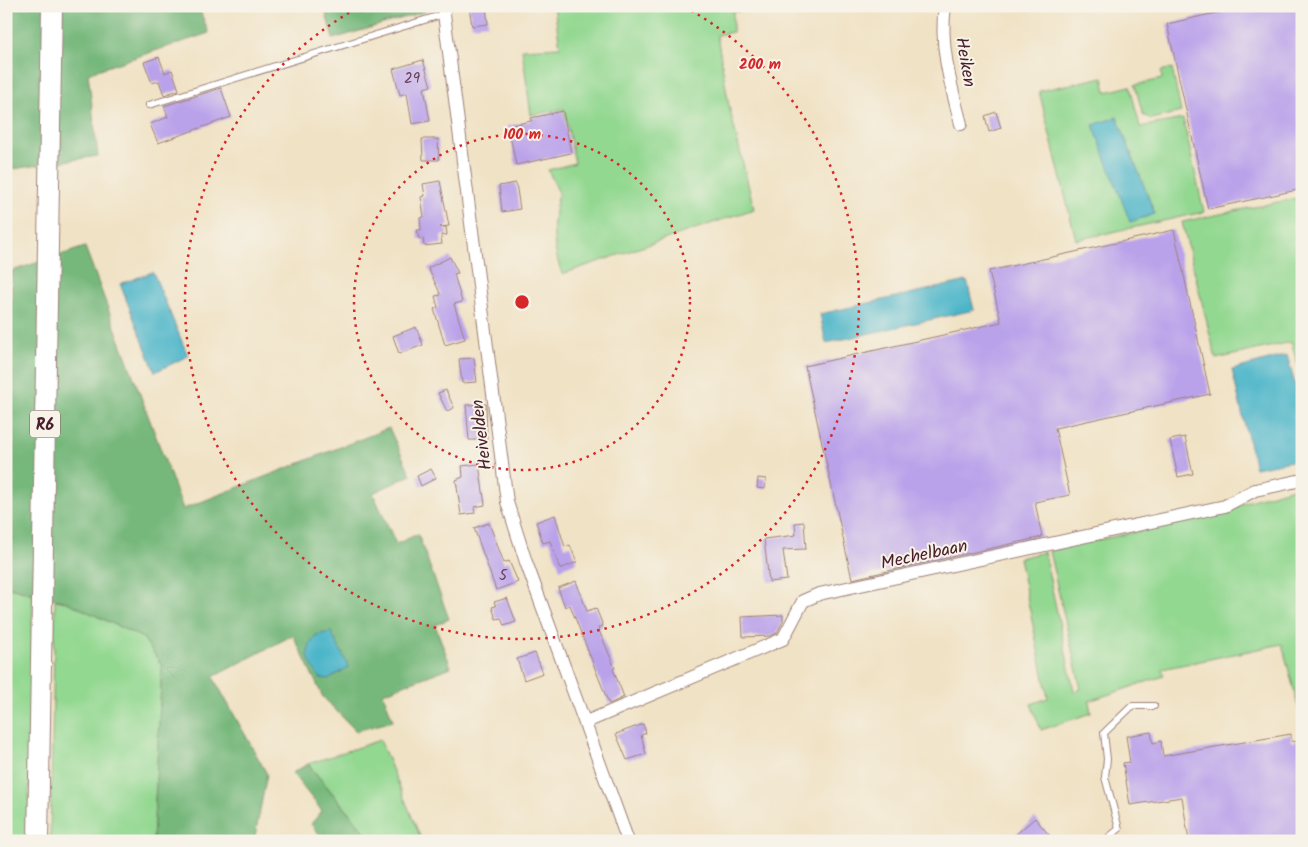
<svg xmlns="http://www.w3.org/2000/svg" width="1308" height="847" font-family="Kalam,sans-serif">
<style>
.green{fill:#93d891;stroke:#6e7c5e}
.forest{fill:#76b87b;stroke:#606c53}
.water{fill:#4bb5c9;stroke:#4a6a7a}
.building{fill:#baa2ea}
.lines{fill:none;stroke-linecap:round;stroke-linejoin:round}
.service-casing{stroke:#9d8078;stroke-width:8}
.minor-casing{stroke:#9d8078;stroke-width:14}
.primary-casing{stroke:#9d8078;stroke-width:22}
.service{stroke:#fff;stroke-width:6}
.minor{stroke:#fff;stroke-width:12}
.primary{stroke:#fff;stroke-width:20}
.ring{fill:none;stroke:#d62828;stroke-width:2.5;stroke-dasharray:2.5 5}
.labels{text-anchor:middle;stroke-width:4;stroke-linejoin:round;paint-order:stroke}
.number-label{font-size:15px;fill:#66405b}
.shield{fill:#f7f3e8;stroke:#7e5f64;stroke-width:1}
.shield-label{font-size:16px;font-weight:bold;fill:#4a1f2b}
.street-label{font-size:18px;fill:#4a1f2b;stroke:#f7f3e8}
.centre{fill:#d62828;stroke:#f7f3e8;stroke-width:2.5}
.ring-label{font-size:15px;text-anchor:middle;font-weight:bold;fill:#d62828;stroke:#f7f3e8;stroke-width:4;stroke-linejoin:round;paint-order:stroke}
</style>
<rect width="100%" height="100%" fill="#f7f3e8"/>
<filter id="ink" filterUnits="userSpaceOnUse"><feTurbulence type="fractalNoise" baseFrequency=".02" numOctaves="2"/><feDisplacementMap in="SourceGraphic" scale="10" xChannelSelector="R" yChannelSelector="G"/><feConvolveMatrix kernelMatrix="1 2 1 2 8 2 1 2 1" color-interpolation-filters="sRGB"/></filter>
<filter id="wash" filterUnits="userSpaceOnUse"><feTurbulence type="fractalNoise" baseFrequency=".0096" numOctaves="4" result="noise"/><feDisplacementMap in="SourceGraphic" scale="20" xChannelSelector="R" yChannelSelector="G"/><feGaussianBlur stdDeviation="1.12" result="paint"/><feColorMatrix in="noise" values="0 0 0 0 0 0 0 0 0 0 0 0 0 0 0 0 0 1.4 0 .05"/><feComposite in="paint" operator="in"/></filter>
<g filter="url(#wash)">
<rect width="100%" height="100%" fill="#f0e2c5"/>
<!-- green -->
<g class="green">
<path d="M358,6H392L360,15Z"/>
<path d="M554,6H783L733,12V32L717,35L729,106L754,209L562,274C552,246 551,222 559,193L548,170L575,163L564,109L531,115L522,49L560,47Z"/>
<path d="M1172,68L1181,112L1151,119L1143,115L1135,85L1162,79L1161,71Z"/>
<path d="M1103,77L1106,92L1130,86L1140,127L1183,119L1204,212L1076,240L1039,91Z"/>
<path d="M1302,197V379L1291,342L1216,359L1182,222Z"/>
<path d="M1302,485V721L1282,644L1162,669L1164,676L1089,701L1091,713L1041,730L1031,704L1048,698L1019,558L1044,552L1074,691L1081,689L1049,551L1220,513L1249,501Z"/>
<path d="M6,586L33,594L28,841H6Z"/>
<path d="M55,600L67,602L143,638L162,665L153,841H50Z"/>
<path d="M380,740L422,841H373L308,764Z"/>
</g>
<!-- forest -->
<g class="forest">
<path d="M6,6H198L209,33L88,73L98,156L6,170Z"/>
<path d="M324,6H358L360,15L392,6H425L426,11L333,39Z"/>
<path d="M85,247L183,509L389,428L411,475L373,493L396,544L418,534L449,619L435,625L451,667L383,693L393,721L356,731L323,697L293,635L213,677L267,774L254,841H153L162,665L143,638L67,602L6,586V459L8,458L12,271Z"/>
<path d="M308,764L372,841H325L311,824L322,811L292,773Z"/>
</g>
<!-- water -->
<g class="water">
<path d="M1117,117L1155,214L1130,222L1093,125Z"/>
<path d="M153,272L188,356L155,372L120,284Z"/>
<path d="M967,281L974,310L826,343L820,314Z"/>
<path d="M1287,355L1302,410V459L1255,468L1232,370Z"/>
<path d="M331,632L349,667L329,679L320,678C308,659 302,655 316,635Z"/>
</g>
<g id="blocks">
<!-- building -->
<g class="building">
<path d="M469,6H486L488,24L472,26Z"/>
<path d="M1246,6H1302V189L1208,209L1167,24Z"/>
<path d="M159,57L165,73L172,70L179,90L164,95L159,81L152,83L144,62Z"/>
<path d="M423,60L431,86L424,88L430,121L412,124L407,93L400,95L393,69Z"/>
<path d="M221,88L231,117L158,143L150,124L168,117L164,106Z"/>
<path d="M563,111L571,153L516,165L508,126L531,121V118Z"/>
<path d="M996,112L1001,128L989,132L985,116Z"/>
<path d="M422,139H438L439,160H423Z"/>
<path d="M440,181L449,226L440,227H446L447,235H441L442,244L424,246L423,238L419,239L417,230H421L420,218L424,217L421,197L425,196L423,184Z"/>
<path d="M516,183L520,209L502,212L499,186Z"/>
<path d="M1174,230L1210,394L1055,428L1070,495L1035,502L1042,537L852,579L805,366L1001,322L989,271Z"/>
<path d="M450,257L458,273L454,274L462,302L454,304L465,339L445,345L434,309L438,307L435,296L441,295L428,268Z"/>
<path d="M416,327L423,345L399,354L393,336Z"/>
<path d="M474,358L477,382L462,383L459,359Z"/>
<path d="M446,390L454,408L447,411L438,393Z"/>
<path d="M486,404L487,440H469L466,405Z"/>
<path d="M1185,437L1193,474L1178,477L1170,440Z"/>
<path d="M479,464L485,505L474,507L475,513L461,515L456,480L463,477L462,466Z"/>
<path d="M431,469L436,478L421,486L417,476Z"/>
<path d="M758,478L766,479L765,489L757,488Z"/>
<path d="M555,515L565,547L570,545L577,562L560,569L550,541L543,543L536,522Z"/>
<path d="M804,522L806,549L783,550L787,580L769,582L764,539L796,535L795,523Z"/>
<path d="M489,523L504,563L509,561L518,582L496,590L474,528Z"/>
<path d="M576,581L587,611L596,608L603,626L598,628L615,668L613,669L624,697L609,704L570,605L565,607L558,588Z"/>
<path d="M507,598L516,622L504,626L501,618L496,619L492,607L496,606L494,602Z"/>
<path d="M783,615V621L777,633L770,636L743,637L742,617Z"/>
<path d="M535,653L543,673L524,680L517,659Z"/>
<path d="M643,724L646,733L641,735L646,754L627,760L616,734Z"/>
<path d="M1151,732L1153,743L1161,741L1163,756L1291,734L1292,742L1302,740V841H1189L1182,797L1130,805L1123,763L1130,762L1126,736Z"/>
<path d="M1035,818L1054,841H1008Z"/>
</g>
</g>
</g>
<g filter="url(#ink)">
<use href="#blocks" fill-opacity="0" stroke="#9d8078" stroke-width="1"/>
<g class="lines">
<defs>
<g id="service">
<path d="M149,105L444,14"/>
<path d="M1104,841L1119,829L1105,777L1107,759L1104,733L1132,706H1154"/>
</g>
<g id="minor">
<path d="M443,6L507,502L526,562L628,841"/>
<path d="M945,6C939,45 951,86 961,124"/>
<path d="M586,722L783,639L803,601L819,594L1225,506L1255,490L1302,480"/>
</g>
<path id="primary" d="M38,841L52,6"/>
</defs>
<!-- service casing -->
<use href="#service" class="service-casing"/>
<!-- minor casing -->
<use href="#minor" class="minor-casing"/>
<!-- primary casing -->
<use href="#primary" class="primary-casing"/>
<!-- service -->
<use href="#service" class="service"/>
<!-- minor -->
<use href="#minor" class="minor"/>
<!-- primary -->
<use href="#primary" class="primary"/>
</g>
</g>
<!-- distance rings -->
<g class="ring">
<circle cx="522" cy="302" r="168"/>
<path d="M685 7A337 337 0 1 1 359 7"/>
</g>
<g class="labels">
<!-- number labels -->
<g class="number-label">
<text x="412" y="83">29</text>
<text x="503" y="580">5</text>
</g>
<!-- shield labels -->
<rect class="shield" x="30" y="410.5" width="30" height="27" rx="4"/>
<g class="shield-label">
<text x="45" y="430">R6</text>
</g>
<!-- street labels -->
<g class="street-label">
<text transform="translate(966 62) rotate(80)" y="6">Heiken</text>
<text transform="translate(481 435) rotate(-97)" y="6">Heivelden</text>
<text transform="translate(924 554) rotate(-12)" y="6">Mechelbaan</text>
</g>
</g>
<circle cx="522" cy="302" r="8" class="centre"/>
<g class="ring-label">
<text x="760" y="69">200 m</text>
<text x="522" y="139">100 m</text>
</g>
<!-- margin -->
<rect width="1308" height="847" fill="none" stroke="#f7f3e8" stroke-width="25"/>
</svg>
